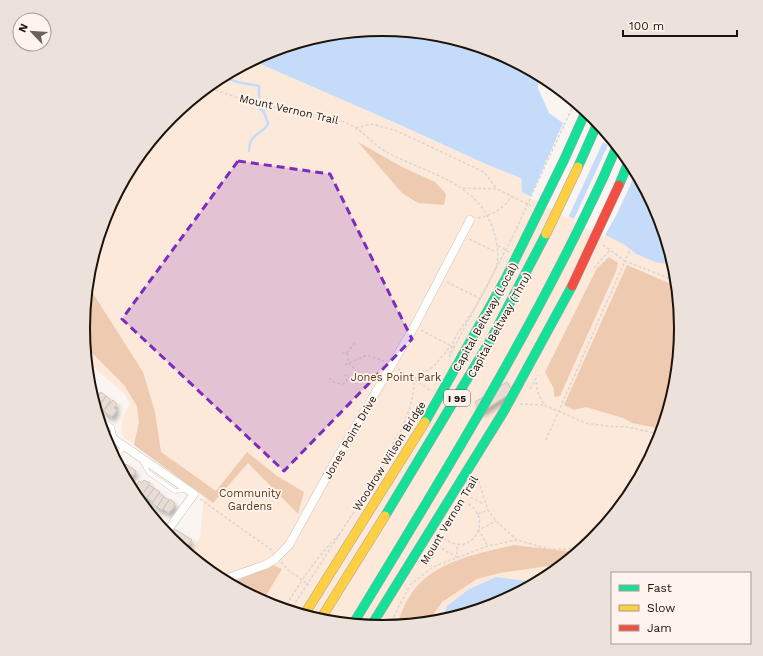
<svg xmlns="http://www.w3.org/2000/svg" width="763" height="656" font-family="'Work Sans',sans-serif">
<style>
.green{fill:#fde9d9}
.forest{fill:#eecbb0}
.water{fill:#c4dcfa}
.pier{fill:#fbf5f1}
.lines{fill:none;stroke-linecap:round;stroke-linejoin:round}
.stream{stroke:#c4dcfa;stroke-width:2.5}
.building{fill:#e8dcd3;stroke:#ccc4bf;filter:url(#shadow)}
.lane-casing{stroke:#cbc4be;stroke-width:5}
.street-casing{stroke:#cbc4be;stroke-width:9}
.fast-casing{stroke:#9ea6b1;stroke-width:10}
.path{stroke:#d9d6d5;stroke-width:1.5;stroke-dasharray:3 2;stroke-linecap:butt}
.lane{stroke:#fefefd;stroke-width:4}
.street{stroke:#fefefd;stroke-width:8}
.fast{stroke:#16e098;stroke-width:9}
.fast-bridge-casing{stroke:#9ea6b1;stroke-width:10;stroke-linecap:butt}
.slow-bridge-casing{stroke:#9ea6b1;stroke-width:10;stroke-linecap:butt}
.jam-bridge-casing{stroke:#9ea6b1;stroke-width:10;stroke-linecap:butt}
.path-bridge{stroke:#d9d6d5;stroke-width:1.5;stroke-dasharray:3 2;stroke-linecap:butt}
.fast-bridge{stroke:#16e098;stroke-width:9}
.slow-bridge{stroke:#ffcf43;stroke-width:9}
.jam-bridge{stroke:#f24e42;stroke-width:9}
.marked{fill:#7b2cbf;fill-opacity:0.2;stroke:#7b2cbf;stroke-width:3;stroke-dasharray:8 5;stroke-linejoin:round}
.labels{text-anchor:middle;stroke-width:3.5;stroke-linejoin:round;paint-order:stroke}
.shield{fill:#fff4ed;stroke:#605650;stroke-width:1}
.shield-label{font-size:10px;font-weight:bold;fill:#1c130d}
.street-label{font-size:11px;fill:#1c130d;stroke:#fff4ed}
.park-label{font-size:11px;fill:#5b3511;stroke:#fff4ed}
.rim{fill:none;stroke:#1c130d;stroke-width:2}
</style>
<defs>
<filter id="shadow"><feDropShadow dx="2.5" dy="4.5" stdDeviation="2" flood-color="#0004"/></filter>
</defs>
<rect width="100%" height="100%" fill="#fbf5f1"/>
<!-- green -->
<path class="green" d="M251,60L398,124L488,165L521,178L522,192L626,245L636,254L655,262L673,265L680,328L675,387L658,443L630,494L593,540L552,573L526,581L496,577L469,589L447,606L440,621L381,627L323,621L267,604L215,576L188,554L200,538L204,493L123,437C119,422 123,417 130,404L124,393L86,361L83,328L88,269L105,213L133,162L170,116L216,79Z"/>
<!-- forest -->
<g class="forest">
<path d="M358,142L404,168L435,182L446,194L444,205L418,203L402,193Z"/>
<path d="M609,257L618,263L616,271L560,396L554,397V389L545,372L597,268Z"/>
<path d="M627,265L676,286L680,328L675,387L662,429L632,423L623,418L586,407L574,410L564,405Z"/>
<path d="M87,284L143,372L155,412L161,452L216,491L247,452L277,476L304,492L298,514L248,463L213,503L134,445L139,422L137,406L124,385L84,345L83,328Z"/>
<path d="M514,545L565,551L580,550L563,564L500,573L477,579L442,602L428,622L398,625C412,566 461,557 514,545Z"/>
<path d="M273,565L282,569L262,602L229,584Z"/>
</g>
<!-- water -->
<g class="water">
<path d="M382,29L440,35L496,52L548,80L630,162L658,214L673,265L655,262L636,254L625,245L522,192L521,178L488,165L398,124L251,60L267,52L323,35Z"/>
<path d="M552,573L496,604L440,621L447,606L469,589L496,577L526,581Z"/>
</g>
<!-- pier -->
<path class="pier" d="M540,75L548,80L593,117L630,162L636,172L618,212L604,237L573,221L608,145L603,142L568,218L530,198L563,123L549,113L538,88V81Z"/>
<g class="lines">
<!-- stream -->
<path class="stream" d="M222,76L237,82L259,86V107L264,112L268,123C265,134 249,132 249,151"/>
</g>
<!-- building -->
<g class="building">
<path d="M507,382L513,392L481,412L475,402Z"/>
<path d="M95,390L100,394L93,403L91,395Z"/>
<path d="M101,392L106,396L99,406L94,402Z"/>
<path d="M106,396L111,400L104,410L99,406Z"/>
<path d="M113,400L117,404L114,408L117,410L112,417L103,411Z"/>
<path d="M126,464L136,471L133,476L122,469Z"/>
<path d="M121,468L132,475L128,480L124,478L120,470Z"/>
<path d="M144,480L150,483L143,494L135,487L139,481L142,483Z"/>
<path d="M149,485L154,488L147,498L142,495Z"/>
<path d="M154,488L160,492L153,502L147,498Z"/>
<path d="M159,493L164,497L157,507L152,503Z"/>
<path d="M164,497L169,500L162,510L157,507Z"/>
<path d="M170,499L175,503L173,506L175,507L168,513L163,509Z"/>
<path d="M175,529L192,540L185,550L174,543L178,538L172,533Z"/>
</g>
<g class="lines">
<defs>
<g id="lane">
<path d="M98,418L112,427L115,440L105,441"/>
<path d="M115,460L124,446"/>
<path d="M142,461L149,473L175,491L186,490"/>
</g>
<g id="street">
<path d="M102,431L194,494L165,534"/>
<path d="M109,449L115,440"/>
<path d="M222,580L265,565L275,559L289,545L337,458L414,327L470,220"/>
</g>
<g id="fast">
<path d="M564,160L586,111"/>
<path d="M578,167L598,122"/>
<path d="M603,178L617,146"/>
<path d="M619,185L629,161"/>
</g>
</defs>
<!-- lane casing -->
<use href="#lane" class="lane-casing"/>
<!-- street casing -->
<use href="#street" class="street-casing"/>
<!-- fast casing -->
<use href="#fast" class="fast-casing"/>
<!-- path -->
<g class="path">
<path d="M206,87L253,103L332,118C340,121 350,123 357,129C366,135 374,144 383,150C424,174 480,180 494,233C497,242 499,254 497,263C493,278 479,301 471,314C461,329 451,339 450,357"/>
<path d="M564,125L575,102"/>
<path d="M356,128L372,124L397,131L484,172L497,189"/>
<path d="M463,188L497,189L531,206"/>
<path d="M478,218C493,215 503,209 512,196"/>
<path d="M469,239L496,252"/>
<path d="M603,245L625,261L636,237"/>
<path d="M498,246L509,252"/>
<path d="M594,268L610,250"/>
<path d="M447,282L479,298"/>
<path d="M421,330L455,348"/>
<path d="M342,353H347L349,363L357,372L354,377H349L343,374"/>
<path d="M347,353L355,343"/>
<path d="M345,365L367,355L384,361"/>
<path d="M398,369L430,390"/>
<path d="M329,378L335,383L344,384L349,377"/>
<path d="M536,382L538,393L544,405L586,423L605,426L627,427L660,434"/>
<path d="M530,389L538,375"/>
<path d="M520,404L544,405"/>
<path d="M402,428C409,411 414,398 414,379L433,367L451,346"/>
<path d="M546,440L625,261L676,281"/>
<path d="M388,459C392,446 395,432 408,426"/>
<path d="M477,476L488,510L497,522L517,540"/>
<path d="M466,495L484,504"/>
<path d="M200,499L273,551"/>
<path d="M478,514L488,510"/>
<path d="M439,536C445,539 450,543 456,544C472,548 484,529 478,515C475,508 469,504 463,500"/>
<path d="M435,541L444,550L457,557V545"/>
<path d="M487,545L479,530L496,521"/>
<path d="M281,562L288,570L309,585"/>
<path d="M410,585L433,567L488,546L517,540L548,549H565L586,545"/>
<path d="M284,609C301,581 317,556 341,533"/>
<path d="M389,626L409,587"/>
</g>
<!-- lane -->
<use href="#lane" class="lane"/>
<!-- street -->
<use href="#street" class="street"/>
<!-- fast -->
<use href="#fast" class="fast"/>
<defs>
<g id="fast-bridge">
<path d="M425,422L506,278L564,160"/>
<path d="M385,516L490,341L546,234"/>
<path d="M353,624C442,478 531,333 603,178"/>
<path d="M371,626L504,411L572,286"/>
</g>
<g id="slow-bridge">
<path d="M546,234L578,167"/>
<path d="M304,615L425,422"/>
<path d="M320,620L385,516"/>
</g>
<path id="jam-bridge" d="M572,286L619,185"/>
</defs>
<!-- fast-bridge casing -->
<use href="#fast-bridge" class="fast-bridge-casing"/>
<!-- slow-bridge casing -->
<use href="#slow-bridge" class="slow-bridge-casing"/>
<!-- jam-bridge casing -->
<use href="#jam-bridge" class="jam-bridge-casing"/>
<!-- path-bridge -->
<g class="path-bridge">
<path d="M449,357L512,238L564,125"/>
<path d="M290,611L395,448"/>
</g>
<!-- fast-bridge -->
<use href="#fast-bridge" class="fast-bridge"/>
<!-- slow-bridge -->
<use href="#slow-bridge" class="slow-bridge"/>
<!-- jam-bridge -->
<use href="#jam-bridge" class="jam-bridge"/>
</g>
<!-- marked area -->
<path class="marked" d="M238,161L330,174L412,339L284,471L122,319Z"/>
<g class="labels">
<!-- shield labels -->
<rect class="shield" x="444" y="390" width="26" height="16" rx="3"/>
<g class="shield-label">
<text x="457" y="402">I 95</text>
</g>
<!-- street labels -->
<g class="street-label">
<text transform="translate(289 109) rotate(13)" y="4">Mount Vernon Trail</text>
<text transform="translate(485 317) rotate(-61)" y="4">Capital Beltway (Local)</text>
<text transform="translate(499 325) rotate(-61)" y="4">Capital Beltway (Thru)</text>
<text transform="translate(350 437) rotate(-60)" y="4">Jones Point Drive</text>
<text transform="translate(389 456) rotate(-58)" y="4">Woodrow Wilson Bridge</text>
<text transform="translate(449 520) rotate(-59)" y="4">Mount Vernon Trail</text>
</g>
<!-- park labels -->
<g class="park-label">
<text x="396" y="381">Jones Point Park</text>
<text x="250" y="497">Community<tspan x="250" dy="13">Gardens</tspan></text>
</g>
</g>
<!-- crop -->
<path d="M0 0H763V656H0ZM90 328a292 292 0 1 1 584 0a292 292 0 1 1-584 0Z" fill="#ede2db" fill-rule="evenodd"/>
<path class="rim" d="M90 328a292 292 0 1 1 584 0a292 292 0 1 1-584 0Z"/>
<!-- legend -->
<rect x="611" y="572" width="140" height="72" fill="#fff4ed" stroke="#a49a93"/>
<rect x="619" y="585" width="20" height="6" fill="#16e098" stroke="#a49a93"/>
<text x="647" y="592" font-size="12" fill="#1c130d">Fast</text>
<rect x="619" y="605" width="20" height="6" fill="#ffcf43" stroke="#a49a93"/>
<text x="647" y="612" font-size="12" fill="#1c130d">Slow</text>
<rect x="619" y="625" width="20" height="6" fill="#f24e42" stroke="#a49a93"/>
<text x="647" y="632" font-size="12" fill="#1c130d">Jam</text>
<!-- north arrow -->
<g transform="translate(32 32) rotate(295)"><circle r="19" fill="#fff4ed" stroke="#a49a93"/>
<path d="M0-3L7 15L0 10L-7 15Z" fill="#6a625d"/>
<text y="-6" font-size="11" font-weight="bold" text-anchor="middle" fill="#1c130d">N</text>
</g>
<!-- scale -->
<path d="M623 30v6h114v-6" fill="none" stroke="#1c130d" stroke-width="2"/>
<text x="629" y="30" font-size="12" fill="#1c130d" stroke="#fff4ed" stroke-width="3" paint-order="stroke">100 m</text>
</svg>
